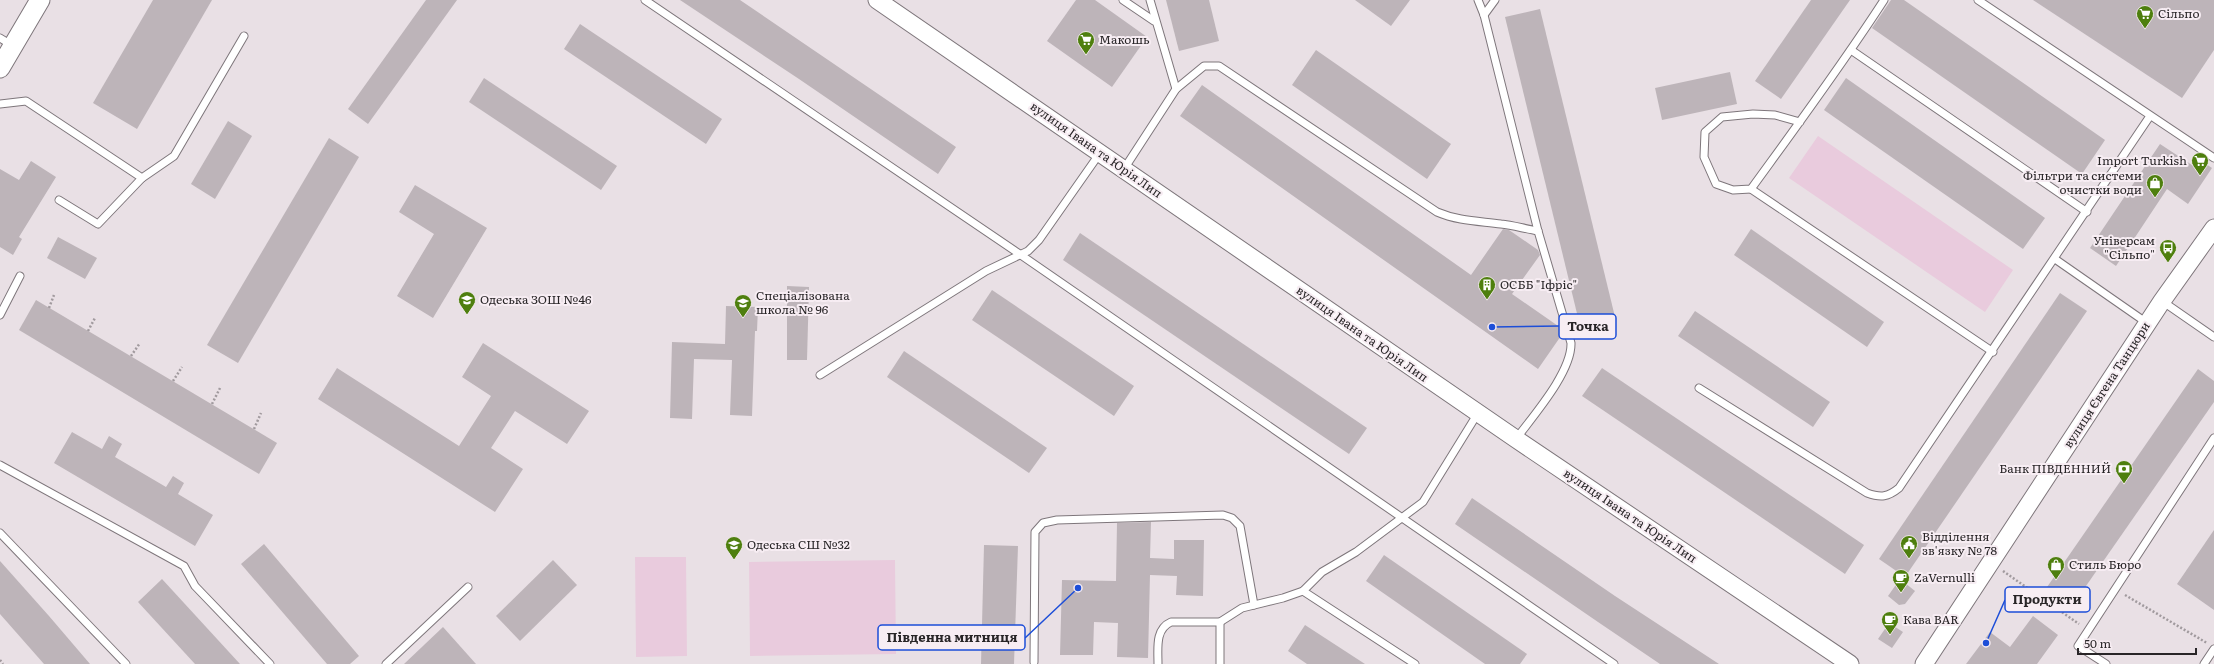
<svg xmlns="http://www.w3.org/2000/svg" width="2214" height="664" font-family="Literata,serif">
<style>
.green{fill:#e9cbdd}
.building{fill:#bdb4b9}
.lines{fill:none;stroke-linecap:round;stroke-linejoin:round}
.service-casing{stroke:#7e767b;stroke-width:9}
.tertiary-casing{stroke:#7e767b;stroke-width:19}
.secondary-casing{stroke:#7e767b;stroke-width:21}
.path{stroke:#a19a9e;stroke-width:2.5;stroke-dasharray:2 2;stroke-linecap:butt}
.service{stroke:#fff;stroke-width:7}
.tertiary{stroke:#fff;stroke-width:17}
.secondary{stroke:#fff;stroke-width:19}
.labels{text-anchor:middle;stroke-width:4;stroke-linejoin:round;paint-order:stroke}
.poi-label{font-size:12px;fill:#282527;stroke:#f7edf3;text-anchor:start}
.street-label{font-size:12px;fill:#282527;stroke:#f7edf3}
.leader{fill:none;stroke:#1d4ed8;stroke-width:1.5}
.callout-dot{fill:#1d4ed8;stroke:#f7edf3;stroke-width:1.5}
.callout{fill:#f7edf3;stroke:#1d4ed8;stroke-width:1.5}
.callout-label{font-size:13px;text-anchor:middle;font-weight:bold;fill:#282527}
</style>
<rect width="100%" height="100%" fill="#e9e0e5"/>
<!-- green -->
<g class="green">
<path d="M1818,136L2013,270L1985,312L1789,178Z"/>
<path d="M635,557H686L687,656L636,657Z"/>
<path d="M895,560L896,654L750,656L749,562Z"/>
</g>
<!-- building -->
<g class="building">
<path d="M153,0H212L137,129L93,103Z"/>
<path d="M426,0H457L368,124L348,109Z"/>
<path d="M680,0H740L956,147L938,174L799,79Z"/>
<path d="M1076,0H1095L1147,37L1112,87L1047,41Z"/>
<path d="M1166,0H1209L1219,41L1179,51Z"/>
<path d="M1355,0H1410L1391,26Z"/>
<path d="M1811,0H1850L1781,99L1755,81Z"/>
<path d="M1891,0H1904L2105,140L2082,174L1872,28Z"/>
<path d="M2033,0H2214V50L2182,98Z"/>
<path d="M1540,9L1616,321L1581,330L1505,17Z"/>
<path d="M580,24L722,119L706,144L564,49Z"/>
<path d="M1316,50L1451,144L1427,179L1292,85Z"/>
<path d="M1730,72L1737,104L1662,120L1655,88Z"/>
<path d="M484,78L617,166L601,190L469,102Z"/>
<path d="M1846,78L2045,218L2023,249L1824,110Z"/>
<path d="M1202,85L1471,275L1503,229L1509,230L1538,250L1540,255L1512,294L1561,328L1563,333L1538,369L1180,116Z"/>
<path d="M228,121L252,136L215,199L191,184Z"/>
<path d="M329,138L359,157L238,363L207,345Z"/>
<path d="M2160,144L2195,167L2200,160L2212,168L2188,204L2167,189L2116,266L2090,248Z"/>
<path d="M31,161L56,177L19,237L22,239L13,255L0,247V169L19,180Z"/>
<path d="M415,185L487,228L433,318L397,296L434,234L399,212Z"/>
<path d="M1751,229L1884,322L1867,347L1734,255Z"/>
<path d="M1080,233L1367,428L1349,454L1063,260Z"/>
<path d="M58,237L97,258L85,279L47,258Z"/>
<path d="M787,286L809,287L807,360H787Z"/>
<path d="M992,290L1134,386L1114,416L972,320Z"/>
<path d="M2060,293L2087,311L1905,577L1879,559Z"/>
<path d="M36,300L277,443L259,474L19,330Z"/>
<path d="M726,306L758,307L757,331H755L752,416L730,415L732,360L694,359L692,419L670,418L672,342L725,344Z"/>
<path d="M1695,311L1830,402L1813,427L1678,336Z"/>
<path d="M483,343L589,411L567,444L515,411L491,448L523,469L495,512L318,399L337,368L459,446L491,396L462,377Z"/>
<path d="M904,351L1047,448L1029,473L887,377Z"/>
<path d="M1602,368L1864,545L1845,574L1582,396Z"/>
<path d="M2198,369L2214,381V402L2070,609L2045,590Z"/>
<path d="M72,432L102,449L109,436L122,444L115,457L166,487L173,476L184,483L178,494L213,515L195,546L54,463Z"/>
<path d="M1472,498L1615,596L1719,664H1660L1598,622L1455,524Z"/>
<path d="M1151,522L1150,558L1174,559V540H1204L1203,596L1176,595L1177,576L1150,575L1148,658L1117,657L1118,623L1094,622L1093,655H1060L1062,580L1116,581L1117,523Z"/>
<path d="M2214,530V610L2177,584Z"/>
<path d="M264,544L359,656L350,664H327L241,564Z"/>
<path d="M984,545L1018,546L1014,664H981Z"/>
<path d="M1384,555L1527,654L1520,664H1485L1366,581Z"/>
<path d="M553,560L577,585L520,641L496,616Z"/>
<path d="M0,561L49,616L90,664H44L0,614Z"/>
<path d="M162,579L240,664H195L138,602Z"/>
<path d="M1900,579L1915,591L1905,604L1899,605L1888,596Z"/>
<path d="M2033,616L2058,635L2037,664H1966L1990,632L2010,647Z"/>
<path d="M1889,623L1903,632L1892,648L1878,639Z"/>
<path d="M1305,625L1365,664H1307L1288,651Z"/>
<path d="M443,627L476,664H404Z"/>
</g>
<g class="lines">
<defs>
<g id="service">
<path d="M645,0L1021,255L1614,664"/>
<path d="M1123,0L1154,21"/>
<path d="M1150,0L1176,89"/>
<path d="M1478,0L1484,15L1538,231L1571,343C1572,372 1533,416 1516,439"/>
<path d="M1978,0L2214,158"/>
<path d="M1484,15L1495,0"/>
<path d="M0,38L13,46"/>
<path d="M1851,50L2087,212"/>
<path d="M0,104L26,101L142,178L174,156L244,36"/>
<path d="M1800,122L1775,115L1753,114L1722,117L1705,132L1704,157L1716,184L1733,190L1751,189C1796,127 1842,65 1884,0"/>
<path d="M1124,169L1176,89L1204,66H1219L1437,212C1458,221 1479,221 1501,224C1513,225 1525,229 1538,231"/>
<path d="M1751,189L1993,352"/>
<path d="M59,200L98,224L142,178"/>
<path d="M2055,259L2147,323"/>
<path d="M2162,301L2214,337"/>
<path d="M0,315L20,276"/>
<path d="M820,375L986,271L1028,251L1039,240L1100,153"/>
<path d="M1699,388L1867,493C1881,498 1888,497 1899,488L2150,116"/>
<path d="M0,465L184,566L195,586L270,664"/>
<path d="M0,533L126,664"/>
<path d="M1303,591L1415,664"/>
<path d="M1220,622V664"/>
<path d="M1034,662L1035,532L1043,523L1057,520L1223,515L1232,518L1240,526L1254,605"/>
<path d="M386,664L468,587"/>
<path d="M1158,664C1158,648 1155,629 1171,622H1220L1242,608L1283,598L1303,591L1322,572L1356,552L1423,502L1478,413"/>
<path d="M2106,664L2078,646L2214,438"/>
<path d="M2204,664L2214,649"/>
</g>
<g id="tertiary">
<path d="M877,0L1516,439L1850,664"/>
<path d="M1924,664L2162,301L2214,228"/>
</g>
<path id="secondary" d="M0,68L40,0"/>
</defs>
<!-- service casing -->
<use href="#service" class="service-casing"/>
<!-- tertiary casing -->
<use href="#tertiary" class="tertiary-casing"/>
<!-- secondary casing -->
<use href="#secondary" class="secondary-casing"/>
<!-- path -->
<g class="path">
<path d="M49,308L54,295"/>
<path d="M88,331L95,318"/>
<path d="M131,356L140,343"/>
<path d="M173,381L182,367"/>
<path d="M212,404L220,388"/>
<path d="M254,429L261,413"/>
<path d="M2003,571L2079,624"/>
<path d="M2125,595L2207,643"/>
<path d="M0,660L3,664"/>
</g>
<!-- service -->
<use href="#service" class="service"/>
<!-- tertiary -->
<use href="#tertiary" class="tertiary"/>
<!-- secondary -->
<use href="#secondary" class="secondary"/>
</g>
<!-- icons -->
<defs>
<symbol id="supermarket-pin" viewBox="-11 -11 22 30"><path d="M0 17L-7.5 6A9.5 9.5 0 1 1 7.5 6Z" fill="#4e7f0e" stroke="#f7edf3"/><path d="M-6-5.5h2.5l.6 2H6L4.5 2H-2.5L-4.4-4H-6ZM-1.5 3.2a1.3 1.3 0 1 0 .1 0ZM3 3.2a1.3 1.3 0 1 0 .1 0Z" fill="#fff"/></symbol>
<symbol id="shop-pin" viewBox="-11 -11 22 30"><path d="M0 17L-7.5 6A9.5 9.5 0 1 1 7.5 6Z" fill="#4e7f0e" stroke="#f7edf3"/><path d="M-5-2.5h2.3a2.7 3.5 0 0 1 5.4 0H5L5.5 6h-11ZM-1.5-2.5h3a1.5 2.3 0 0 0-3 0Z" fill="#fff"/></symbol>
<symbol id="bus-pin" viewBox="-11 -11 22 30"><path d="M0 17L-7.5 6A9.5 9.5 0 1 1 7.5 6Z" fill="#4e7f0e" stroke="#f7edf3"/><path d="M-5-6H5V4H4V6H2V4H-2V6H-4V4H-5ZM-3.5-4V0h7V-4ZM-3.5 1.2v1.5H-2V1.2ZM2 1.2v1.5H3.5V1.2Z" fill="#fff"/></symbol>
<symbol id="building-pin" viewBox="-11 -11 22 30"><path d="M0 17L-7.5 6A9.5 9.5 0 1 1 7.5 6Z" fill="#4e7f0e" stroke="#f7edf3"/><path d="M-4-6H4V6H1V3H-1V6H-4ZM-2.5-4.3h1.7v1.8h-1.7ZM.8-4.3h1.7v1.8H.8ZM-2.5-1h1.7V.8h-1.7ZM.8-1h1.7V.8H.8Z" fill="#fff"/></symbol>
<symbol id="school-pin" viewBox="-11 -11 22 30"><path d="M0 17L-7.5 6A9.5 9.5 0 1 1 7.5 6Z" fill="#4e7f0e" stroke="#f7edf3"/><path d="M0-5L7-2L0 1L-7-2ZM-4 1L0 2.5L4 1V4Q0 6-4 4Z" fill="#fff"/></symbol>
<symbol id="bank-pin" viewBox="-11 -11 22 30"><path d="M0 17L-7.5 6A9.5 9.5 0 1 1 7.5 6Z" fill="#4e7f0e" stroke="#f7edf3"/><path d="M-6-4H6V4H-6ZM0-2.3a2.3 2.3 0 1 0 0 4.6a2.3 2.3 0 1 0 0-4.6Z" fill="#fff"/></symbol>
<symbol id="civic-pin" viewBox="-11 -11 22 30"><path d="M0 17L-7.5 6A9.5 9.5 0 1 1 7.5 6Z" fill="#4e7f0e" stroke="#f7edf3"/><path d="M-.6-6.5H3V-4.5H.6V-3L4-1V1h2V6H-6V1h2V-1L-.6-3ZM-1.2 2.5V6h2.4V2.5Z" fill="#fff"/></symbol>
<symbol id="cafe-pin" viewBox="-11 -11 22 30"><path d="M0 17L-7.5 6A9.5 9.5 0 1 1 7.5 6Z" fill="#4e7f0e" stroke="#f7edf3"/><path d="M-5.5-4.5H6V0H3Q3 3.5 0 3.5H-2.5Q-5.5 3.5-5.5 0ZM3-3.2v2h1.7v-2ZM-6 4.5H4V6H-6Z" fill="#fff"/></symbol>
</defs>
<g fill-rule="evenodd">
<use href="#supermarket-pin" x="2135" y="4" width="20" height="27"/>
<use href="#supermarket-pin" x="1076" y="30" width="20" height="27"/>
<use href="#supermarket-pin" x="2190" y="151" width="20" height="27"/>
<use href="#shop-pin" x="2145" y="173" width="20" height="27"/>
<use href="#bus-pin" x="2158" y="238" width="20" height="27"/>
<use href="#building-pin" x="1477" y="275" width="20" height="27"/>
<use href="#school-pin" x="457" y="290" width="20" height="27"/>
<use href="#school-pin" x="733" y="293" width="20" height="27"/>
<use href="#bank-pin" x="2114" y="459" width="20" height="27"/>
<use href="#civic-pin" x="1899" y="534" width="20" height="27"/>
<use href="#school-pin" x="724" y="535" width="20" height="27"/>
<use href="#shop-pin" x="2046" y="555" width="20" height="27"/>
<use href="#cafe-pin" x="1891" y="568" width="20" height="27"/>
<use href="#cafe-pin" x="1880" y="610" width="20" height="27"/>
</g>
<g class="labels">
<!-- poi labels -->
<g class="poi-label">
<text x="2158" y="18">Сільпо</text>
<text x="1099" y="44">Макошь</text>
<text x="2187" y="165" text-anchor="end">Import Turkish</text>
<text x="2142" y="180" text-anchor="end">Фільтри та системи<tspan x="2142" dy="14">очистки води</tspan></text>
<text x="2155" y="245" text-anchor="end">Універсам<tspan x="2155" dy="14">"Сільпо"</tspan></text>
<text x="1500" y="289">ОСББ "Іфріс"</text>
<text x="756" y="300">Спеціалізована<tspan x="756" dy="14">школа № 96</tspan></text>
<text x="480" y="304">Одеська ЗОШ №46</text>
<text x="2111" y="473" text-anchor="end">Банк ПІВДЕННИЙ</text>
<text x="1922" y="541">Відділення<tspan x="1922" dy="14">зв'язку № 78</tspan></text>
<text x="747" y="549">Одеська СШ №32</text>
<text x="2069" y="569">Стиль Бюро</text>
<text x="1914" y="582">ZaVernulli</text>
<text x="1903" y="624">Кава BAR</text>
</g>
<!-- street labels -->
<g class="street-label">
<text transform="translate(1096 150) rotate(35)" y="4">вулиця Івана та Юрія Лип</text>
<text transform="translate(1362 334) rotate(35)" y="4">вулиця Івана та Юрія Лип</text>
<text transform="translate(2107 385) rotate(-57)" y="4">вулиця Євгена Танцюри</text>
<text transform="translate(1630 516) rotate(34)" y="4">вулиця Івана та Юрія Лип</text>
</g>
</g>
<!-- callouts -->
<path class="leader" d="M1492 327L1559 326M1986 643L2005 600M1078 588L1025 638"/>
<g class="callout-dot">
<circle cx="1492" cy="327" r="4"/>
<circle cx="1986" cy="643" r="4"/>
<circle cx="1078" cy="588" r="4"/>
</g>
<g class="callout">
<rect x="1559" y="314" width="57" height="25" rx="4"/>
<rect x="2005" y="587" width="85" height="25" rx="4"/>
<rect x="878" y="625" width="147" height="25" rx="4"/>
</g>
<g class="callout-label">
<text x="1588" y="331">Точка</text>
<text x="2047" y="604">Продукти</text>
<text x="952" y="642">Південна митниця</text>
</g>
<!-- scale -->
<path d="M2078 648v6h118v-6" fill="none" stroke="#282527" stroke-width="2"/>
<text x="2084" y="648" font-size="12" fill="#282527" stroke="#f7edf3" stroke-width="3" paint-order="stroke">50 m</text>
</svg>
